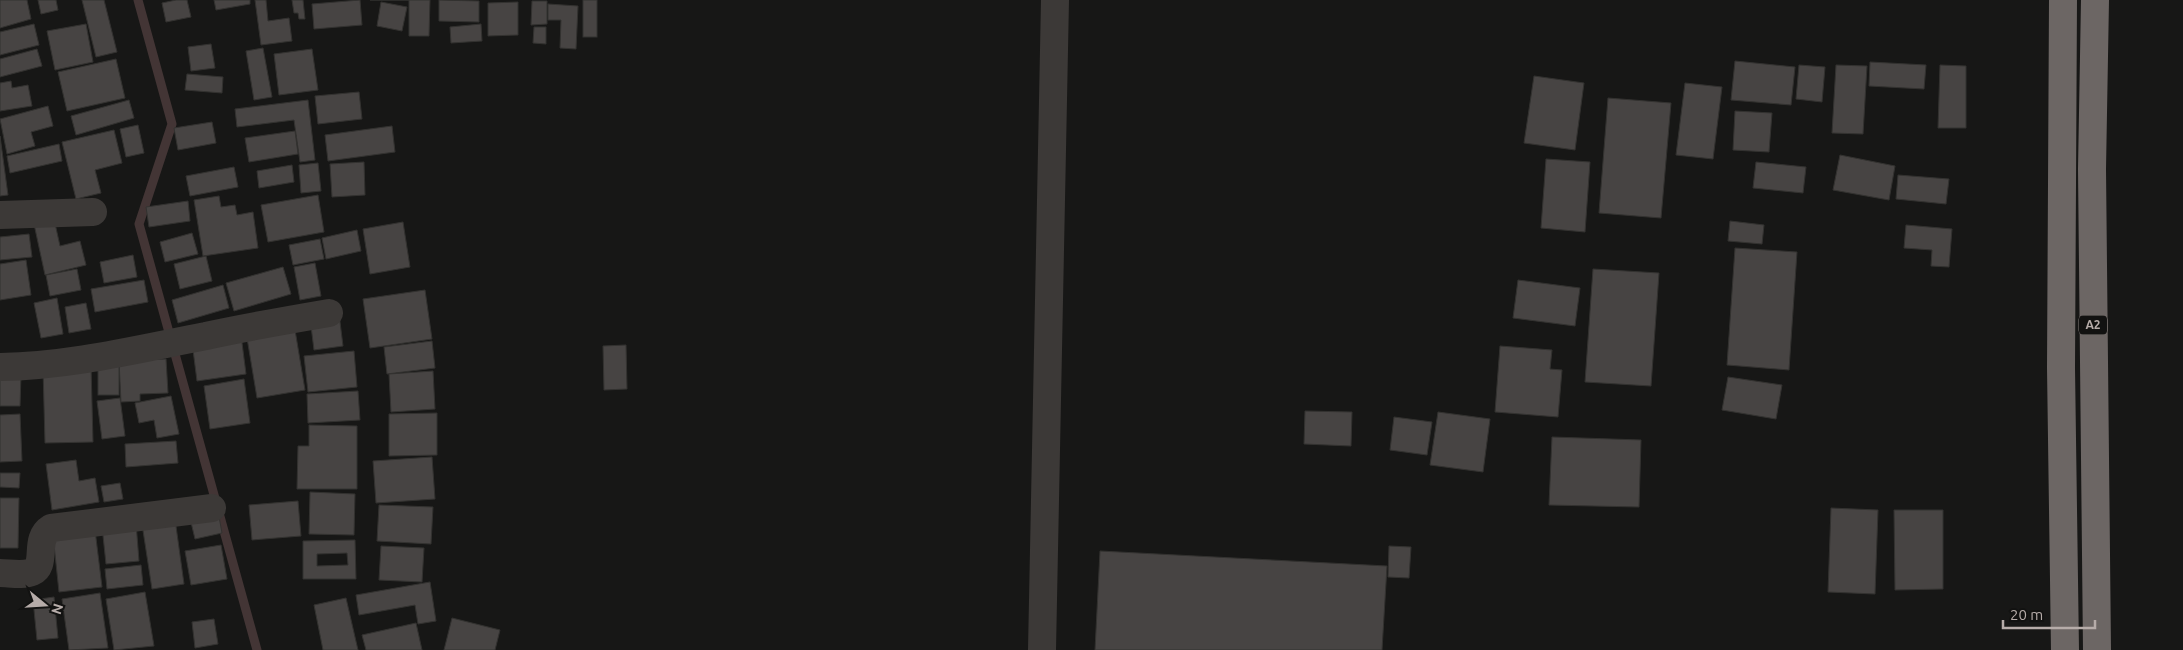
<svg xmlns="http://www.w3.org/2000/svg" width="2183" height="650" font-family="Ubuntu,sans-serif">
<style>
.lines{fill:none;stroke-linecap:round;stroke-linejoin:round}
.stream{stroke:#433535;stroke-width:9}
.building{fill:#474443;stroke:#333230;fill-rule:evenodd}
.street{stroke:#3c3937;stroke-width:28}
.highway{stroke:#6c6664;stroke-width:28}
.labels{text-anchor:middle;stroke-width:4;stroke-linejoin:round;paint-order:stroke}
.shield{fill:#121211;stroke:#857e7b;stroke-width:1}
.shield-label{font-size:12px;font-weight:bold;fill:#b6aca9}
</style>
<rect width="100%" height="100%" fill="#171716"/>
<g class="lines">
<!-- stream -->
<path class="stream" d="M138,0L172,124L139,224L257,650"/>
</g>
<!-- building -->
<g class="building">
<path d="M0,0H27L31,19L0,28Z"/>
<path d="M38,0H56L58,10L41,14Z"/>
<path d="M82,0H104L117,52L96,57Z"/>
<path d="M176,0H187L191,17L166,22L162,3Z"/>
<path d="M214,0H250V4L216,10Z"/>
<path d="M255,0H266L268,21L289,18L292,41L261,45Z"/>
<path d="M292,0H303L305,19H299L298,13H294Z"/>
<path d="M360,0L362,25L314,29L312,4Z"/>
<path d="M370,0H430L429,36H409V0Z"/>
<path d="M439,0L479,1V22L439,21Z"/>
<rect x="583" y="0" width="14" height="37"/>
<path d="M532,1H547V24L531,25Z"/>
<path d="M381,2L407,7L402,31L377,26Z"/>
<path d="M518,2V35L488,36V3Z"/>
<path d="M548,4L578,6L576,49L560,48L561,20H548Z"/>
<path d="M34,24L39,45L0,55V32Z"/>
<path d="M86,24L93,62L55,70L47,31Z"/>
<path d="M481,24L482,41L451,43L450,27Z"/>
<path d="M534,27H546V44L533,43Z"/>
<path d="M211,44L215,68L191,71L188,47Z"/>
<path d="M263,48L272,97L254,100L246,51Z"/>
<path d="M37,49L42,66L0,77V59Z"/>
<path d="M312,49L318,90L279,95L274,54Z"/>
<path d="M116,59L125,98L67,111L58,72Z"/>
<path d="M1735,61L1795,67L1791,105L1731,100Z"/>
<path d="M1870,62L1926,65L1924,89L1869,86Z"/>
<path d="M1799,65L1825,67L1822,102L1796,99Z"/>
<path d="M1836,65L1867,66L1863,134L1832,133Z"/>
<path d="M1940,65L1966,66V128H1938Z"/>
<path d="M187,74L223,77L222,93L185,90Z"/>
<path d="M1534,76L1584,83L1575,150L1524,143Z"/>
<path d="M11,81L12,88L28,85L32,106L0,111V83Z"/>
<path d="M1685,83L1722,87L1713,159L1676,155Z"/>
<path d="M359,92L362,119L318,124L315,96Z"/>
<path d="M1608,98L1671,103L1661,218L1599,213Z"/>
<path d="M129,100L134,118L76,135L71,116Z"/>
<path d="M308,100L315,160L300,162L294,120L237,127L235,109Z"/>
<path d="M48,106L53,126L31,132L35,146L7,154L0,119Z"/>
<path d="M1735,111L1772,113L1769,152L1733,150Z"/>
<path d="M212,122L216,143L178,150L174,128Z"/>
<path d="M138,125L144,153L126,157L120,129Z"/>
<path d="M392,126L395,152L328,161L325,135Z"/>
<path d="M114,130L122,163L95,170L101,193L76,199L62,142Z"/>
<path d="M295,131L298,154L249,162L245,138Z"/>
<path d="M0,136L8,195L0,196Z"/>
<path d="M59,144L62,161L10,173L7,156Z"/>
<path d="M1840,155L1895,166L1889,200L1833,190Z"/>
<path d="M1546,159L1590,162L1585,232L1541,228Z"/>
<path d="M364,162L365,195L332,197L330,164Z"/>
<path d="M1756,162L1806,167L1803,193L1753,188Z"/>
<path d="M318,163L321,191L301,193L299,165Z"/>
<path d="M292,165L294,182L259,188L257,171Z"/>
<path d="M234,167L238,187L190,196L186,176Z"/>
<path d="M1898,175L1949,179L1946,204L1896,199Z"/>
<path d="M318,195L324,232L268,242L261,205Z"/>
<path d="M219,196L221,207L235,205L237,215L253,212L258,248L203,256L194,200Z"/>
<path d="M188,201L190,221L149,227L146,207Z"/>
<path d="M54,219L60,246L80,241L86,265L45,275L34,224Z"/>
<path d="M1730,221L1764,225L1762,244L1728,241Z"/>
<path d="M403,222L410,267L370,274L363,229Z"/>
<path d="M1906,225L1952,229L1949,267L1931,266L1932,250L1904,248Z"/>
<path d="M357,230L361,251L326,259L322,238Z"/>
<path d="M192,233L198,254L165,262L160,242Z"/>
<path d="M29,234L32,257L0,260V237Z"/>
<path d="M320,239L324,259L293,265L289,245Z"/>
<path d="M1735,248L1797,252L1789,370L1727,365Z"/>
<path d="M133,255L137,277L104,283L100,262Z"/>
<path d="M206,256L212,281L180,289L174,264Z"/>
<path d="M26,260L31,295L0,300V264Z"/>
<path d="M315,263L321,296L300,300L294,267Z"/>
<path d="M283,267L291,294L234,311L226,283Z"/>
<path d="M77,269L81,290L50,296L46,275Z"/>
<path d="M1593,269L1659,273L1651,386L1585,382Z"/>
<path d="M144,280L148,302L95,312L91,289Z"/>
<path d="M1518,280L1580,288L1575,326L1513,318Z"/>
<path d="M223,285L229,308L178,323L172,300Z"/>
<path d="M425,290L432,339L370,348L363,299Z"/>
<path d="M57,298L63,334L41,338L34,303Z"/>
<path d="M86,303L91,329L69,333L65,307Z"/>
<path d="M339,314L343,346L314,350L310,318Z"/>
<path d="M294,324L305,390L257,398L246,332Z"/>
<path d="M241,335L246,374L197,381L192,342Z"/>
<path d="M432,341L435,368L387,374L384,347Z"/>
<path d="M626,345L627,389L604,390L603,346Z"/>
<path d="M1500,346L1552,350L1550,369L1562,370L1558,417L1495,412Z"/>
<path d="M354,351L357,387L308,392L304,356Z"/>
<path d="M166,359L168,393L140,394V401L121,402L119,361Z"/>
<rect x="98" y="363" width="21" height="32"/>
<path d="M91,366L93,442L45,443L43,368Z"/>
<path d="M433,371L435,409L391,412L389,374Z"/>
<path d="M0,373L21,374L20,406H0Z"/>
<path d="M1728,377L1782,385L1776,419L1722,410Z"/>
<path d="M244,379L250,423L210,429L204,386Z"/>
<path d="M358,391L360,420L308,423L307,394Z"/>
<path d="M171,396L179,434L157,438L154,420L139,423L135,403Z"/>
<path d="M120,398L125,436L102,439L97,401Z"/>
<path d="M1305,411L1352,412L1351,446L1304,444Z"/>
<path d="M1438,412L1490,419L1483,472L1430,465Z"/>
<path d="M437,413V455L389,456V414Z"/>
<path d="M20,414L22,461L0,462V415Z"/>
<path d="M1394,417L1432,422L1427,455L1390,450Z"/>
<path d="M309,425L357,426V489H297L298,446H309Z"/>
<path d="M1552,437L1641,440L1639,507L1549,505Z"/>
<path d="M176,441L178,463L126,467L125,444Z"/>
<path d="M432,457L435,499L376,503L373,461Z"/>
<path d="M76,460L79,481L95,478L99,502L52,510L46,464Z"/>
<path d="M0,473H20L19,488L0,487Z"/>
<path d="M120,483L123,499L104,502L101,486Z"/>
<path d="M310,492L355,494L354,535L309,534Z"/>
<path d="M0,498H19L18,548H0Z"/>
<path d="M298,501L301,536L252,540L249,505Z"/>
<path d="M379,505L433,507L431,544L377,541Z"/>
<path d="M1831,508L1878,510L1875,594L1828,592Z"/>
<path d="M1894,510H1943V589L1895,590Z"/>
<path d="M218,511L222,533L195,539L190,518Z"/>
<path d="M175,519L184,584L152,589L142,524Z"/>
<path d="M136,523L139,561L106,564L102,526Z"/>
<path d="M95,530L102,587L59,592L53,535Z"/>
<path d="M355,540L356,579H303V541ZM347,553L348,565L317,566V554Z"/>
<path d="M221,545L227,579L191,585L185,551Z"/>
<path d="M381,546L424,548L422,582L379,580Z"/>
<path d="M1389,546L1411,547L1409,578L1388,577Z"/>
<path d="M1100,551L1387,566L1382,650H1095Z"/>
<path d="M141,565L143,585L107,589L105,569Z"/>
<path d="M430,582L436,621L418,624L415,605L359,615L356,595Z"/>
<path d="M145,592L154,646L114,650L106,599Z"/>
<path d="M100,593L108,648L69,650L62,599Z"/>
<path d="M54,597L58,638L37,640L33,600Z"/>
<path d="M346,598L358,650H323L314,605Z"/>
<path d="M452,618L500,630L495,650H444Z"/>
<path d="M214,619L218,644L195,648L192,622Z"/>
<path d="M416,623L422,650H366L362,635Z"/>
</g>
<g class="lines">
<!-- street -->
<g class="street">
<path d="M0,215L93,212"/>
<path d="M0,367C70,366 138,349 206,336C247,327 288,320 329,313"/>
<path d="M0,573C9,573 23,576 32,572C48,565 33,539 51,528L212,508"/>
<path d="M1042,650L1055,0"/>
</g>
<!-- highway -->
<g class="highway">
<path d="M2063,0L2061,368L2065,650"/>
<path d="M2095,0L2092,169L2097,650"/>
</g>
</g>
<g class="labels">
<!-- shield labels -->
<rect class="shield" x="2079" y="315.5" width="28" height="19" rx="4"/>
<g class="shield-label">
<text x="2093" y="329">A2</text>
</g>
</g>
<!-- north arrow -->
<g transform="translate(45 605) rotate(108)" stroke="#121211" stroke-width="4" paint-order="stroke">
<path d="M0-4L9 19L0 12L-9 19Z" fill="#b6aca9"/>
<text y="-8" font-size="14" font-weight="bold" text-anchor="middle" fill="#b6aca9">N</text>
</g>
<!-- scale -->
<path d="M2003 620v8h92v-8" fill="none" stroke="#b6aca9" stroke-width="2.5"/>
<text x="2010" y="620" font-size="15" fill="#b6aca9" stroke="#121211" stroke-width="4" paint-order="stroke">20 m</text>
</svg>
